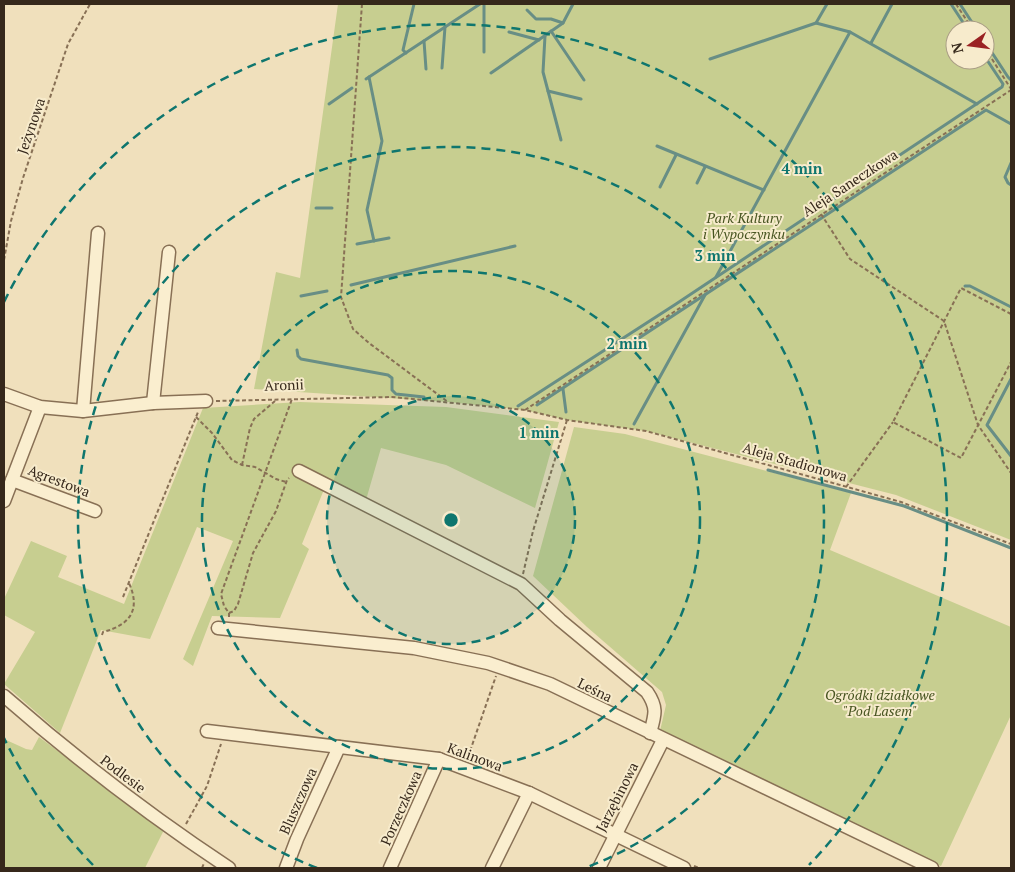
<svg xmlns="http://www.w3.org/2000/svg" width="1015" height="872" font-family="'PT Serif',serif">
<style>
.green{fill:#c7ce90;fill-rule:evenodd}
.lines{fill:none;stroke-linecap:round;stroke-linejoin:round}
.stream{stroke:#688e85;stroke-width:3}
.minor-casing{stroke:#887055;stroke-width:15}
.path{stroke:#887055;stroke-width:2;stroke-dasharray:4 2.5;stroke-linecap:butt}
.minor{stroke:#faeecf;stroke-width:12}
.ring{fill:none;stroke:#0f766e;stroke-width:2.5;stroke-dasharray:9 6}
.labels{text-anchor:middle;stroke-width:4;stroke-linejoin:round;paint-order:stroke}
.street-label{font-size:14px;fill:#36281b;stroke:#f7ebcc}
.park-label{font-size:14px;font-style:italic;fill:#475420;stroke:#f7ebcc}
.centre{fill:#0f766e;stroke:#f7ebcc;stroke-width:2.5}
.ring-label{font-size:15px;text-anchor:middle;font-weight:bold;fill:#0f766e;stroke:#f7ebcc;stroke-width:4;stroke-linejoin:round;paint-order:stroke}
</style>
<rect width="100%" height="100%" fill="#f0e0bc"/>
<!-- green -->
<g class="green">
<path d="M338,4H1011V540L896,495L646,431L567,420L525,410L448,402L254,389L276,272L300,278ZM955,30H985V60H955Z"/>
<path d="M300,402L446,407L559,422L535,508L446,465L381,448L366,500L325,487L302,544L309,549L280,618L212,616L193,666L183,659L233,541L197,527L150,639L101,630L60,733L4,684L35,632L4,615V599L31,541L67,556L58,577L124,604L203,408Z"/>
<path d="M574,427L625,434L851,493L830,550L1011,627V715L941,866L660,731L666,705L662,692L587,627L533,576Z"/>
<path d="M39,737L164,830L145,868H4V739L26,749L32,750Z"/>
</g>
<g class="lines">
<!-- stream -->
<g class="stream">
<path d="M951,4L968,30"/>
<path d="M960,4L977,30"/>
<path d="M527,10L536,19H551L563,23"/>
<path d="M816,23L827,4"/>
<path d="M551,31L584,80"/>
<path d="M509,32L539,40"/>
<path d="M545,36L543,72L561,140"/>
<path d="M424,41L426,69"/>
<path d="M985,42L1008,77L1011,80"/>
<path d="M871,43L892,4"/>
<path d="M484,52V4"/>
<path d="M406,53L403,50L414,4"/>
<path d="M710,59L816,23L850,32L977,104"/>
<path d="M442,68L445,27"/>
<path d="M491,73L563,23L573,4"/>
<path d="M369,77L382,141L367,210L374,241"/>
<path d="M366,79L480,4"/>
<path d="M548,91L581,99"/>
<path d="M329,104L352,88"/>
<path d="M657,146L764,190"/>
<path d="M1011,163L1005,177L1008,183L1011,185"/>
<path d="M697,183L705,167"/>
<path d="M660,187L676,155"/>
<path d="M316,208H332"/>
<path d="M357,244L389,238"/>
<path d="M716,277L850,32"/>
<path d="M351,285L515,246"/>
<path d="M965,286H970L1011,307"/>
<path d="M301,296L327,291"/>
<path d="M297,350L298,356L301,359L388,375L392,378V390L396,394L424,397"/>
<path d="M1011,379L987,425L1011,456"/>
<path d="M563,389L566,412"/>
<path d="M537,405L986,110L1011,124"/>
<path d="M518,406L676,304L1002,87L1003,84L985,57"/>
<path d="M634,424L705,295"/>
<path d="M768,470L904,506L1011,548"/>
</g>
<defs>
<g id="minor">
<path d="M4,394L40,407L83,411L153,403L206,401"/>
<path d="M153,403L169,252"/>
<path d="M83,411L98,233"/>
<path d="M299,471L521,584L560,620L647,692C658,708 655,715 650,733"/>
<path d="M12,480L95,511"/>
<path d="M4,501L40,407"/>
<path d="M218,628L414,648L488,663L550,684L932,868"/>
<path d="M4,696C75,758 150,816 229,868"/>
<path d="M207,731L439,759L529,793L684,868"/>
<path d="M286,868L297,839L339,747"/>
<path d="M390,868L439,759"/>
<path d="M492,868L529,793"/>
<path d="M599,868L663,740"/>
</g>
</defs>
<!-- minor casing -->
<use href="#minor" class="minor-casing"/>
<!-- path -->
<g class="path">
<path d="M362,4L341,297L353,329L369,343L448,402"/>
<path d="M956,4L973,30"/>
<path d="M985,48L1011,89"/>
<path d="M821,214L850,259L944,321L978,425L1011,473"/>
<path d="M4,260L11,221L23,178L68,44L90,4"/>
<path d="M1011,314L961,288L893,422L961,458L1011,362"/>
<path d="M216,401L392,397L525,410L567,420L646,431L901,502L1011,544"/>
<path d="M525,410L1011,90"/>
<path d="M196,417L212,433L232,460L242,465L255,467L276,479L286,482"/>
<path d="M242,465L250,428L254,419L275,401"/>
<path d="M846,487L893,422"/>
<path d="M523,574L533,531L567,420"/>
<path d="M123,597L198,412"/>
<path d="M229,613L234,611L238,604L253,553L276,511L287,480L289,478"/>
<path d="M229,617V613L224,606L221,594L292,399"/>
<path d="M102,635L103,632C130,625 141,610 129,583"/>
<path d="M468,757L496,676"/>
<path d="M186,824L207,786L221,744"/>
<path d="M694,866L699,868"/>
<path d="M202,868L204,863"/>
</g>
<!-- minor -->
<use href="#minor" class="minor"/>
</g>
<!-- distance rings -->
<circle cx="451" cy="520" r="124" fill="#0f766e" fill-opacity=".12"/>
<g class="ring">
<circle cx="451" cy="520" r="124"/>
<circle cx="451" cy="520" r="249"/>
<path d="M317 868A373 373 0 1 1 585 868"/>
<path d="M93 865A497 497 0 0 1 4 738M4 302A497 497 0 1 1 809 865"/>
</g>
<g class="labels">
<!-- street labels -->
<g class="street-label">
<text transform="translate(31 126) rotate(-71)" y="5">Jeżynowa</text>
<text transform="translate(850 183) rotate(-33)" y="5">Aleja Saneczkowa</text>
<text transform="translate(284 385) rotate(-2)" y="5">Aronii</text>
<text transform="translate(795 462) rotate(16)" y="5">Aleja Stadionowa</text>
<text transform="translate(59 481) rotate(21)" y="5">Agrestowa</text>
<text transform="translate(595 690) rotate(26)" y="5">Leśna</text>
<text transform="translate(475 757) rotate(20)" y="5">Kalinowa</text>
<text transform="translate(123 774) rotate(37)" y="5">Podlesie</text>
<text transform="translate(617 797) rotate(-63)" y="5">Jarzębinowa</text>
<text transform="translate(298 801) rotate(-66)" y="5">Bluszczowa</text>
<text transform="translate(401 808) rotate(-66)" y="5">Porzeczkowa</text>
</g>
<!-- park labels -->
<g class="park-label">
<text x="744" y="223">Park Kultury<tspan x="744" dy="16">i Wypoczynku</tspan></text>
<text x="880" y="700">Ogródki działkowe<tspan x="880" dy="16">"Pod Lasem"</tspan></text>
</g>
</g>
<circle cx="451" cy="520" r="8" class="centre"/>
<g class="ring-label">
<text x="802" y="174">4 min</text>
<text x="715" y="261">3 min</text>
<text x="627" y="349">2 min</text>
<text x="539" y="438">1 min</text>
</g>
<!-- border -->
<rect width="1015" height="872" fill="none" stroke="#36281b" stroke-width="10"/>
<!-- north arrow -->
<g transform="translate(970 45) rotate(256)"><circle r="24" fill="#f7ebcc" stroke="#aa9d85"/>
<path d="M0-4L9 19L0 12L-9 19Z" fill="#9a2223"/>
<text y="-8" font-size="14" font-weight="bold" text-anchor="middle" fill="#36281b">N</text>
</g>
</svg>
